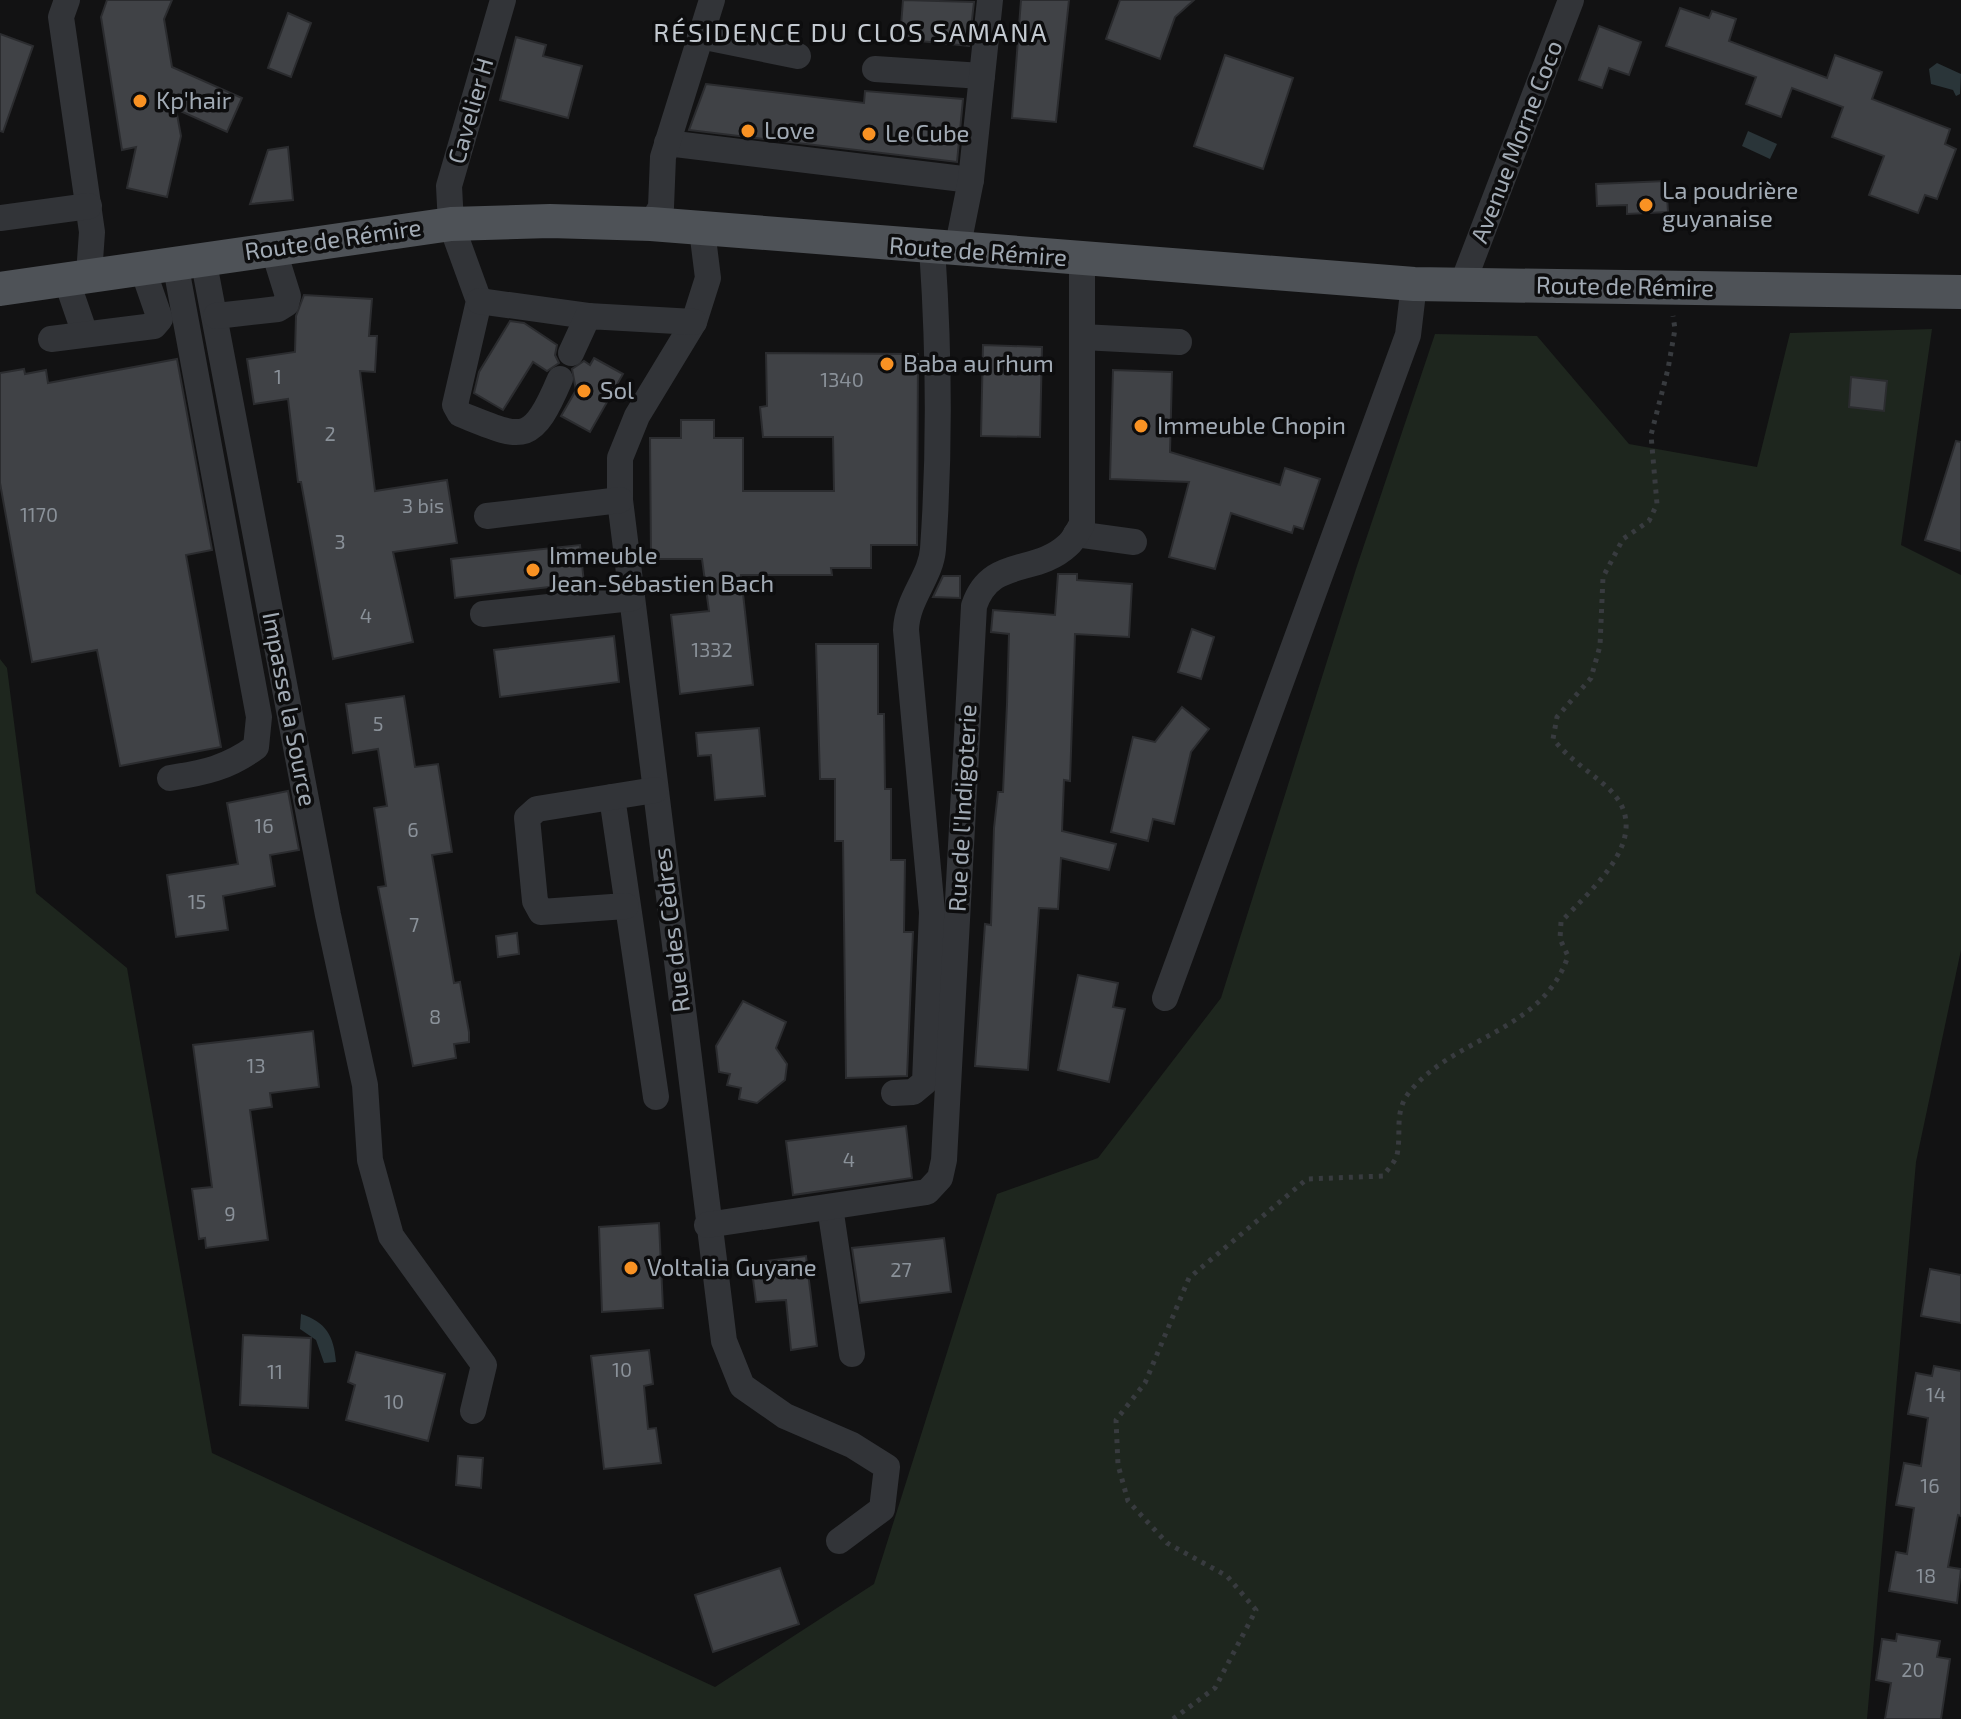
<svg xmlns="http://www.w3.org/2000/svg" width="1961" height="1719" font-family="'Exo 2',sans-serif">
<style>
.green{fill:#1e261e}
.water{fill:#2a3539}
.building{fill:#404246;stroke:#2b2c2f;stroke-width:2}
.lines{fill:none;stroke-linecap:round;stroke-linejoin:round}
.path{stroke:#383b3f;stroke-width:5;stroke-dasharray:4 6;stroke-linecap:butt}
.minor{stroke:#323438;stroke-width:26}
.major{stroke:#4e5257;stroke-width:34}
.poi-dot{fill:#f99223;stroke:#0d0d0e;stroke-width:3}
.labels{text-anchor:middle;stroke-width:7;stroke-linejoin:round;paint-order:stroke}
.number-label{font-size:20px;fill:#8a9199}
.poi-label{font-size:24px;fill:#a2abb5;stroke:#0d0d0e;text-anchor:start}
.street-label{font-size:24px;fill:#a2abb5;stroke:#0d0d0e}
.neighbourhood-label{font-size:26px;letter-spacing:2px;fill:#c3c9d0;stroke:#0d0d0e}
</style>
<rect width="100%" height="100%" fill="#121213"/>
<!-- green -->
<path class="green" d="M1932,329L1901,545L1961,575V950L1916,1162L1867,1719H0V659L7,668L36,893L127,968L212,1453L715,1687L874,1584L997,1194L1098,1158L1221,998L1356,569L1435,334L1537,336L1629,444L1757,467L1790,333Z"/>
<!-- water -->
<g class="water">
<path d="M1937,63L1961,74L1960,94L1956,96L1953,90L1931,84L1929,69Z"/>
<path d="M1748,131L1777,144L1770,159L1742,146Z"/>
<path d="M301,1314C326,1322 334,1336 336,1362L324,1363L316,1340L300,1329Z"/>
</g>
<!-- building -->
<g class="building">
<path d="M107,0H172L164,19L172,67L242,98L227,132L176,109L181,136L167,197L127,188L136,147L122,150L101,17Z"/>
<path d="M903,0L974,2L969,46L900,39Z"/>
<path d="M1021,0H1069L1056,122L1012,118Z"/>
<path d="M1120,0H1194L1175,17L1160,59L1106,39Z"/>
<path d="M1680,8L1709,18L1712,11L1736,19L1729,41L1827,78L1835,55L1882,72L1872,99L1950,129L1945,144L1956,149L1937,199L1925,195L1918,213L1869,195L1884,156L1832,137L1843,107L1792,88L1781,117L1746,104L1756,77L1666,46Z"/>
<path d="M288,13L311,23L291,77L268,68Z"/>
<path d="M1599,26L1641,42L1629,75L1609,68L1602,88L1579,80Z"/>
<path d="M0,34L33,46L3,132L0,131Z"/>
<path d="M516,37L546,45L543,56L582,66L568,118L500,100Z"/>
<path d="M1225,55L1293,78L1263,169L1194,146Z"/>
<path d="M706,84L864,103L865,91L963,99L957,162L689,130Z"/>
<path d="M288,147L293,200L250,204L268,150Z"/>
<path d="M1666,181L1668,212L1627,214V205L1597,206L1596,184Z"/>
<path d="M304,295L372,299L369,336H377L375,372L360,371L375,491L447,480L457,543L393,552L413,642L333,659L301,482H298L288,399L254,404L247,359L295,352L296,316Z"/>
<path d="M510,321L524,323L557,345L555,355L559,363L547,371L533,362L503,410L474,393L479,372Z"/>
<path d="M983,345L1042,347L1040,437L981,436Z"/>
<path d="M766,353L918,354L917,545H871V568H831L832,575H741L753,685L680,694L671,615L709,611L702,559H651L650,438H681V420H714V438H743V491H834L833,437H763L760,407L767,406Z"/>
<path d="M594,358L623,374L590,432L561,416L576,390L572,369L584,361L590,365Z"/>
<path d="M177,359L212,550L186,555L221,747L120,766L97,650L32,662L0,483V373L24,369L25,374L46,370L48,383Z"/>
<path d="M1113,370L1172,372L1170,452L1280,485L1285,468L1320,479L1303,529L1294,526L1292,533L1231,513L1215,569L1169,557L1189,482L1110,479Z"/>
<path d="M1851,377L1887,381L1884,411L1849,407Z"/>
<path d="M1956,441L1961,442V551L1925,540Z"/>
<path d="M580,545L584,583L455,598L451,559Z"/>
<path d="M1058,574H1077V580L1132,584L1129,637L1075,634L1070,781L1064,780L1062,831L1116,844L1109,870L1061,858L1058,909L1039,908L1028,1070L975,1066L985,924L991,925L994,828L998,792H1003L1007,704L1009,634L991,632L993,610L1055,615Z"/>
<path d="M943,576H960V598L933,597Z"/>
<path d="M1192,629L1214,637L1201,679L1178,672Z"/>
<path d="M614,636L619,682L500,697L494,650Z"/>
<path d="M816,644H878V714H884L885,789H891V860H905L904,932H913L907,1076L846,1078L843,841H835V779H820Z"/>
<path d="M404,696L415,767L438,764L452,852L432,855L454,983L460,982L469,1032V1042L454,1044L456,1058L413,1066L378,887L386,886L374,808L387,806L378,749L353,753L346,704Z"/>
<path d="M1182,707L1209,729L1191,752L1174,824L1153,819L1148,841L1111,832L1133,737L1155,742Z"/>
<path d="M759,728L765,796L715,800L711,755L698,756L696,733Z"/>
<path d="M288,791L299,850L270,855L275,886L223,896L228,930L176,937L167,875L238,864L227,803Z"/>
<path d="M517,933L519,954L498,957L496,936Z"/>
<path d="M1078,975L1118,983L1113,1007L1125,1009L1109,1082L1058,1070Z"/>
<path d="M743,1001L786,1022L776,1048L787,1064L785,1080L757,1103L739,1099L741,1088L727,1085L730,1074L719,1072L716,1046Z"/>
<path d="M313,1031L319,1087L270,1093L272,1107L250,1110L268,1240L206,1248L205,1238L199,1239L192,1189L212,1187L193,1045Z"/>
<path d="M906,1126L912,1178L793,1195L786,1141Z"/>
<path d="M659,1223L663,1308L602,1312L599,1227Z"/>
<path d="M944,1238L951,1292L860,1303L852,1248Z"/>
<path d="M806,1256L817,1346L791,1350L786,1300L756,1302L751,1263Z"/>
<path d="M1930,1269L1961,1275V1323L1921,1316Z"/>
<path d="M243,1335L311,1338L308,1408L240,1405Z"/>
<path d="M649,1350L653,1384L644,1386L648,1429L656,1428L661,1463L604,1469L591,1356Z"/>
<path d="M356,1352L445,1374L428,1441L346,1420L355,1385L348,1382Z"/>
<path d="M1934,1366L1961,1371V1516L1958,1515L1948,1567L1961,1569L1957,1603L1889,1591L1896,1552L1907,1554L1914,1508L1896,1505L1904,1463L1921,1466L1928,1418L1908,1414L1916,1373L1932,1376Z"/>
<path d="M458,1456L483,1458L481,1488L456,1485Z"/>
<path d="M780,1568L799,1624L713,1652L695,1595Z"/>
<path d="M1897,1634L1940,1641L1937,1657L1950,1659L1941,1719H1885L1891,1683L1876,1680L1882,1639L1896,1641Z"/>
</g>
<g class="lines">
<!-- path -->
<path class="path" d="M1173,1719L1215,1688L1256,1610L1227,1576L1167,1543L1128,1501L1118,1465L1116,1420L1145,1383L1189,1278L1307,1179L1383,1176C1388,1169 1395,1162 1397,1155C1402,1131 1393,1111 1411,1090C1457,1036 1543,1031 1568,956L1560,939L1561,922C1592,888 1658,835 1608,788C1589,771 1569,759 1553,739L1557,717L1591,678L1600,646L1603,577L1623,539L1649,521L1657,504L1651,435L1668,369L1675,329L1673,316"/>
<!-- minor -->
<g class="minor">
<path d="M67,0L61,17L92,232L89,275"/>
<path d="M503,0L449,186L451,224L479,301L455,405L460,414C523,439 531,447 560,379"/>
<path d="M700,36L798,56"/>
<path d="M875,69L982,76"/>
<path d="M667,143L971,180"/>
<path d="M0,218L89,206"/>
<path d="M651,224L661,207L663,157L712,0"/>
<path d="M702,230L708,278L694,322L637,416L620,458V500L724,1341L742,1386L785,1416L852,1445L887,1467L882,1509L839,1541"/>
<path d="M957,250L971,180L990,0"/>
<path d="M203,258L328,915L365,1085L370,1160L391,1236L484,1365L473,1411"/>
<path d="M66,279L85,334"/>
<path d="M1462,285L1571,0"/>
<path d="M479,301L588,316"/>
<path d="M216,316L278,309L286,304L288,296L273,248"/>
<path d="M1082,337L1179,342"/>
<path d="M51,339L154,326L160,319L142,267"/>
<path d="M571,353L588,316L694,322"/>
<path d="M487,516L620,500"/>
<path d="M1076,534L1134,542"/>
<path d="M483,614L632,598"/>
<path d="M170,778C203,773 228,768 256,747L259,717L175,262"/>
<path d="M612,797L656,1097"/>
<path d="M626,906L541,912L535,901L527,818L537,809L655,790"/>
<path d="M1165,998L1408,335L1414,284"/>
<path d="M894,1093L913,1092L925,1082L932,912L906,630C907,598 931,577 933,549C940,450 939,348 932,248"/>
<path d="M830,1207L852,1354"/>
<path d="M707,1225L927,1192L940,1178L944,1160L974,606C991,556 1035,576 1068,545C1074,540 1078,531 1082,524V259"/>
</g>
<!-- major -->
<path class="major" d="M0,289L451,224L550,221L651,224L1414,284L1961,292"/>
</g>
<!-- markers -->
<g class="poi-dot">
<circle cx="140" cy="101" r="8"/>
<circle cx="748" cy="131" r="8"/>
<circle cx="869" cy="134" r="8"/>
<circle cx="1646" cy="205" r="8"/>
<circle cx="887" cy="364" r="8"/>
<circle cx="584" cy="391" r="8"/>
<circle cx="1141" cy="426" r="8"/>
<circle cx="533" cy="570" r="8"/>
<circle cx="631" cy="1268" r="8"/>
</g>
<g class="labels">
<!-- number labels -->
<g class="number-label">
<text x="278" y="384">1</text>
<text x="842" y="387">1340</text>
<text x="330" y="441">2</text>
<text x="423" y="513">3 bis</text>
<text x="39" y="522">1170</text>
<text x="340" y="549">3</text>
<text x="366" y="623">4</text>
<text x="712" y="657">1332</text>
<text x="378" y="731">5</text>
<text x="264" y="833">16</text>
<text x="413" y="837">6</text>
<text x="197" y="909">15</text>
<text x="414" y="932">7</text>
<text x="435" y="1024">8</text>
<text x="256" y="1073">13</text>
<text x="849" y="1167">4</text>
<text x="230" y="1221">9</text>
<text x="901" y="1277">27</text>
<text x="622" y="1377">10</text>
<text x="275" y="1379">11</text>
<text x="1936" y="1402">14</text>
<text x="394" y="1409">10</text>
<text x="1930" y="1493">16</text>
<text x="1926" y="1583">18</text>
<text x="1913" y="1677">20</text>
</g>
<!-- poi labels -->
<g class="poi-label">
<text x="156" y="109">Kp'hair</text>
<text x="764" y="139">Love</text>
<text x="885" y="142">Le Cube</text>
<text x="1662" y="199">La poudrière<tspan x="1662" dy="28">guyanaise</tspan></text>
<text x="903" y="372">Baba au rhum</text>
<text x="600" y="399">Sol</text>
<text x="1157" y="434">Immeuble Chopin</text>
<text x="549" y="564">Immeuble<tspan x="549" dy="28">Jean-Sébastien Bach</tspan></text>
<text x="647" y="1276">Voltalia Guyane</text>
</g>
<!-- street labels -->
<g class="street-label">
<text transform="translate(471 111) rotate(-74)" y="8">Cavelier H</text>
<text transform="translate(1517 142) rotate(-69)" y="8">Avenue Morne Coco</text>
<text transform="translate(333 240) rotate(-8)" y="8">Route de Rémire</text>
<text transform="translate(978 252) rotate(4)" y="8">Route de Rémire</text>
<text transform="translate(1625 287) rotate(1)" y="8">Route de Rémire</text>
<text transform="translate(289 709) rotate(79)" y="8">Impasse la Source</text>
<text transform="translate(963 808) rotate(-87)" y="8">Rue de l'Indigoterie</text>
<text transform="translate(672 930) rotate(-97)" y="8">Rue des Cèdres</text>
</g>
<!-- neighbourhood labels -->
<g class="neighbourhood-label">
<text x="851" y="42">RÉSIDENCE DU CLOS SAMANA</text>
</g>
</g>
</svg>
